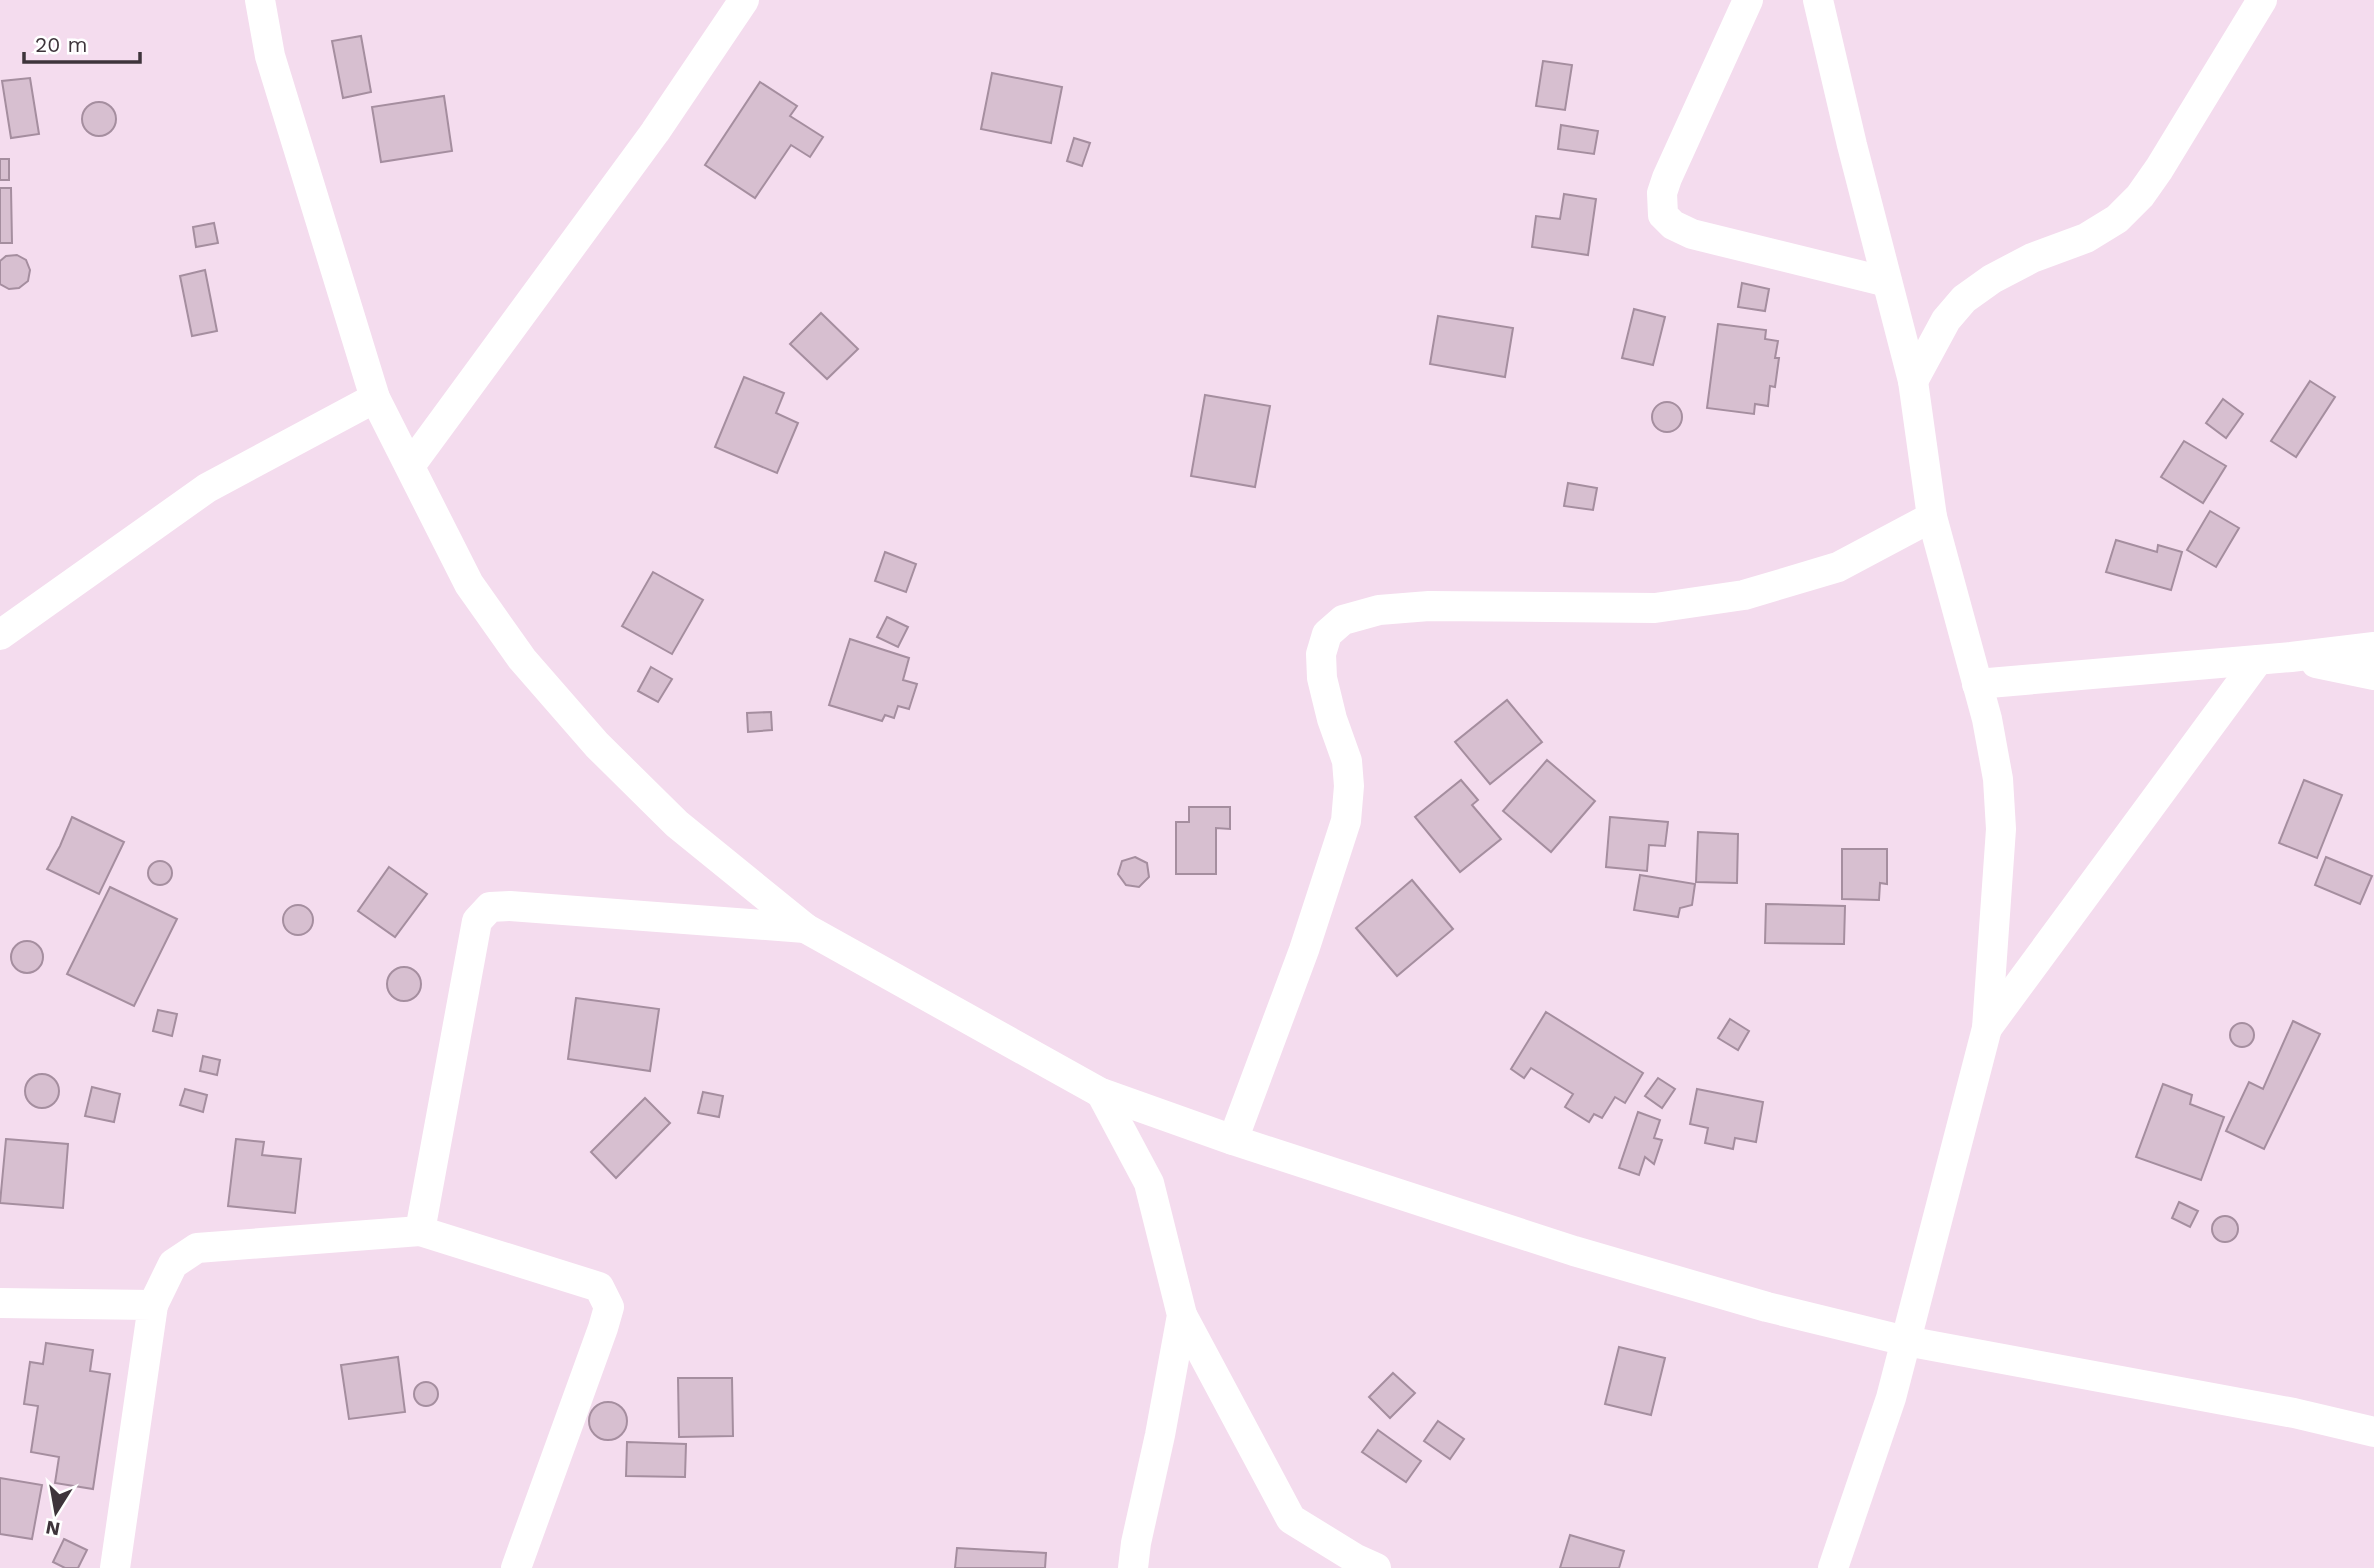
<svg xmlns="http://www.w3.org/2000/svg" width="2374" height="1568" font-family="'Work Sans',sans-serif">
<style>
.building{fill:#d7bfd0;stroke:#a58e9f;stroke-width:2}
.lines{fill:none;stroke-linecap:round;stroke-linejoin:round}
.street{stroke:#fff;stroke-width:30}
</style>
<rect width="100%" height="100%" fill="#f4dcee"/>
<!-- building -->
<g class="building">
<path d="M361,36L371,92L343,98L332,41Z"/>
<path d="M1543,61L1572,65L1565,110L1536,106Z"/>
<path d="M992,73L1062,87L1051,143L981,129Z"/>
<path d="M30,78L39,134L11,138L2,81Z"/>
<path d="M760,82L797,106L790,116L823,137L810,157L791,145L755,198L705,165Z"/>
<path d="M444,96L452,151L381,162L372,107Z"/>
<circle cx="99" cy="119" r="17"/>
<path d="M1561,125L1598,131L1594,154L1558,149Z"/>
<path d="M1074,138L1090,143L1082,166L1067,161Z"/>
<rect x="0" y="159" width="9" height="21"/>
<path d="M0,188H11L12,243H0Z"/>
<path d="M1564,194L1596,199L1588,255L1532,247L1536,216L1560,219Z"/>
<path d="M214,223L218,243L196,247L193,227Z"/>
<path d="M17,255L26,260L30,270L28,281L19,288L9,289L0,284V261L6,256Z"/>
<path d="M205,270L217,331L192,336L180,276Z"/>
<path d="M1742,283L1769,289L1765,311L1738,307Z"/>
<path d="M1634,309L1665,317L1653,365L1622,358Z"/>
<path d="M821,313L858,349L827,379L790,344Z"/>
<path d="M1438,316L1513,328L1505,377L1430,364Z"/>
<path d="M1718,324L1766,330L1765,339L1778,341L1775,358H1779L1775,387L1770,386L1768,406L1755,404L1754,414L1707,408Z"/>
<path d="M744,377L784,393L776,413L798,423L777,473L715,447Z"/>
<path d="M2310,381L2335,397L2296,457L2271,441Z"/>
<path d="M1205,395L1270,406L1255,487L1191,476Z"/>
<path d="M2223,399L2243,414L2226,438L2206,423Z"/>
<circle cx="1667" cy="417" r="15"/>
<path d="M2184,441L2226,466L2203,503L2161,477Z"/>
<path d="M1568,483L1597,488L1593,510L1564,506Z"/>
<path d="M2210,511L2239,528L2216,567L2187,550Z"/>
<path d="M2116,540L2157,552L2158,545L2182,552L2171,590L2106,572Z"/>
<path d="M885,552L916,564L906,592L875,581Z"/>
<path d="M653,572L703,600L672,654L622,626Z"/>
<path d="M887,617L908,627L898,647L877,637Z"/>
<path d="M850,639L909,658L903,680L917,684L909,709L898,706L894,718L885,715L882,721L829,705Z"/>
<path d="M651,667L672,679L658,702L638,691Z"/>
<path d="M1507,700L1542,742L1490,784L1455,742Z"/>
<path d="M771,712L772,730L748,732L747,713Z"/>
<path d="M1547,760L1595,801L1551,852L1503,811Z"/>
<path d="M1461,780L1478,800L1472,805L1501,839L1460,872L1415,817Z"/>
<path d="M2304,780L2342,795L2317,858L2279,843Z"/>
<path d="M1189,807H1230V829L1216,828V874H1176V822H1189Z"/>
<path d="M72,817L124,842L99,894L47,869L60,846Z"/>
<path d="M1610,817L1668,822L1665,846L1649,845L1647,871L1606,867Z"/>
<path d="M1698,832L1738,834L1737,883L1696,882Z"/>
<path d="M1842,849H1887V884L1880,883L1879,900L1842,899Z"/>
<path d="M1135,857L1147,863L1149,877L1139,887L1126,885L1118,874L1122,861Z"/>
<path d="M2326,857L2372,876L2360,904L2315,885Z"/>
<circle cx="160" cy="873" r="12"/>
<path d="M389,867L427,894L395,937L358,911Z"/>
<path d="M1640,875L1695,884L1692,905L1680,908L1678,917L1634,910Z"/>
<path d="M1412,880L1453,929L1397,976L1356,928Z"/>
<path d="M110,887L177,919L134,1006L67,974Z"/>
<path d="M1766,904L1845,906L1844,944L1765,943Z"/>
<circle cx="298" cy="920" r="15"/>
<circle cx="27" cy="957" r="16"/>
<circle cx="404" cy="984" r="17"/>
<path d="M576,998L659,1009L650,1071L568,1059Z"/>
<path d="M158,1010L177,1014L172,1036L153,1031Z"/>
<path d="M1546,1012L1643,1073L1625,1103L1615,1097L1602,1118L1594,1114L1589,1122L1565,1107L1573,1094L1531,1068L1524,1078L1511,1069Z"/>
<path d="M1730,1019L1749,1031L1738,1050L1718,1038Z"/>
<path d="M2293,1021L2320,1034L2264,1149L2226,1131L2249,1082L2263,1089Z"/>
<circle cx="2242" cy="1035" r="12"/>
<path d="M203,1056L220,1060L217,1075L200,1071Z"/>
<circle cx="42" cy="1091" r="17"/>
<path d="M1658,1078L1675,1089L1662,1108L1645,1096Z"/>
<path d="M2163,1084L2192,1095L2190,1104L2224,1117L2201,1180L2136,1157Z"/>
<path d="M92,1087L120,1094L114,1122L85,1116Z"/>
<path d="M185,1089L207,1095L203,1112L180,1105Z"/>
<path d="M1697,1089L1763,1102L1756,1142L1735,1138L1733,1149L1705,1143L1708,1128L1690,1124Z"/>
<path d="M703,1092L723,1096L719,1117L698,1113Z"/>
<path d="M645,1098L670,1123L616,1178L591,1152Z"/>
<path d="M1638,1112L1660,1120L1654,1138L1662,1140L1654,1164L1645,1157L1639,1175L1619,1168Z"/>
<path d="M6,1139L68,1144L63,1208L0,1203Z"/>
<path d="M236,1139L264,1142L262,1155L301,1159L295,1213L228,1206Z"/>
<path d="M2179,1202L2198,1211L2190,1227L2172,1218Z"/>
<circle cx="2225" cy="1229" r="13"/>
<path d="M46,1343L93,1350L90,1371L110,1374L93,1489L55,1483L59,1457L31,1452L38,1406L24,1404L30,1362L43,1364Z"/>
<path d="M1619,1347L1665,1358L1651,1415L1605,1404Z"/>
<path d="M398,1357L405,1412L349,1419L341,1365Z"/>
<path d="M1393,1373L1415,1393L1390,1418L1369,1397Z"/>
<path d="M678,1378H732L733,1436L679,1437Z"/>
<circle cx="426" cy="1394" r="12"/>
<circle cx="608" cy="1421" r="19"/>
<path d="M1438,1421L1464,1439L1450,1459L1424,1441Z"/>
<path d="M1378,1430L1421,1461L1406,1482L1362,1452Z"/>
<path d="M627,1442L686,1444L685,1477L626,1476Z"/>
<path d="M0,1478L42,1485L32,1539L0,1534Z"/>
<path d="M1570,1535L1624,1551L1619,1568H1560Z"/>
<path d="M64,1539L87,1550L78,1568H65L53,1562Z"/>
<path d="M957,1548L1046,1553L1045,1568H955Z"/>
</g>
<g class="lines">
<!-- street -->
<g class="street">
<path d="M260,0L270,56L375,398L469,584L522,659L597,745L677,824L805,928L1101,1093L1233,1140L1574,1251L1767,1307L1906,1341L2294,1413L2374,1432"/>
<path d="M1748,0L1667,178L1662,193L1663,215L1673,225L1692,234L1887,282"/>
<path d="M1818,0L1852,145L1913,381L1932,517L1987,719L1998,779L2001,829L1987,1028L1891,1398L1833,1568"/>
<path d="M1913,381L1946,320L1964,299L1992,279L2032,258L2086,238L2117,219L2140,196L2159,169L2262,0"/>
<path d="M410,466L655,132L744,0"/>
<path d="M0,635L207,488L375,398"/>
<path d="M2316,663L2374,675"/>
<path d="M1977,684L2291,657L2374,647"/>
<path d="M1987,1028L2258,660"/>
<path d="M1101,1093L1149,1183L1182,1315L1160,1435L1136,1543L1133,1568"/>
<path d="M1233,1140L1304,950L1346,821L1349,786L1347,761L1332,719L1322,678L1321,654L1327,634L1343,620L1379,610L1429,606L1655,608L1744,595L1838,567L1932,517"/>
<path d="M0,1303L153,1305L115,1568"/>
<path d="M153,1305L173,1264L197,1248L420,1231"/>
<path d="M1182,1315L1291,1519L1356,1559L1376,1568"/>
<path d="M516,1568L603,1328L609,1307L599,1287L420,1231L477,921L490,907L510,906L805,928"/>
</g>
</g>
<!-- north arrow -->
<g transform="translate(56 1512) rotate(191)" stroke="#ffffff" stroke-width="5" paint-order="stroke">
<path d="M0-5L12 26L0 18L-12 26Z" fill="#3e343b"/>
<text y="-10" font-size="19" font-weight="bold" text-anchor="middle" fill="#3e343b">N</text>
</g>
<!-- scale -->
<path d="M24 52v10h116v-10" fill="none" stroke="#3e343b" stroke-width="3.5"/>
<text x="35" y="52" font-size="21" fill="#3e343b" stroke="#ffffff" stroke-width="5" paint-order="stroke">20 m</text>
</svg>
